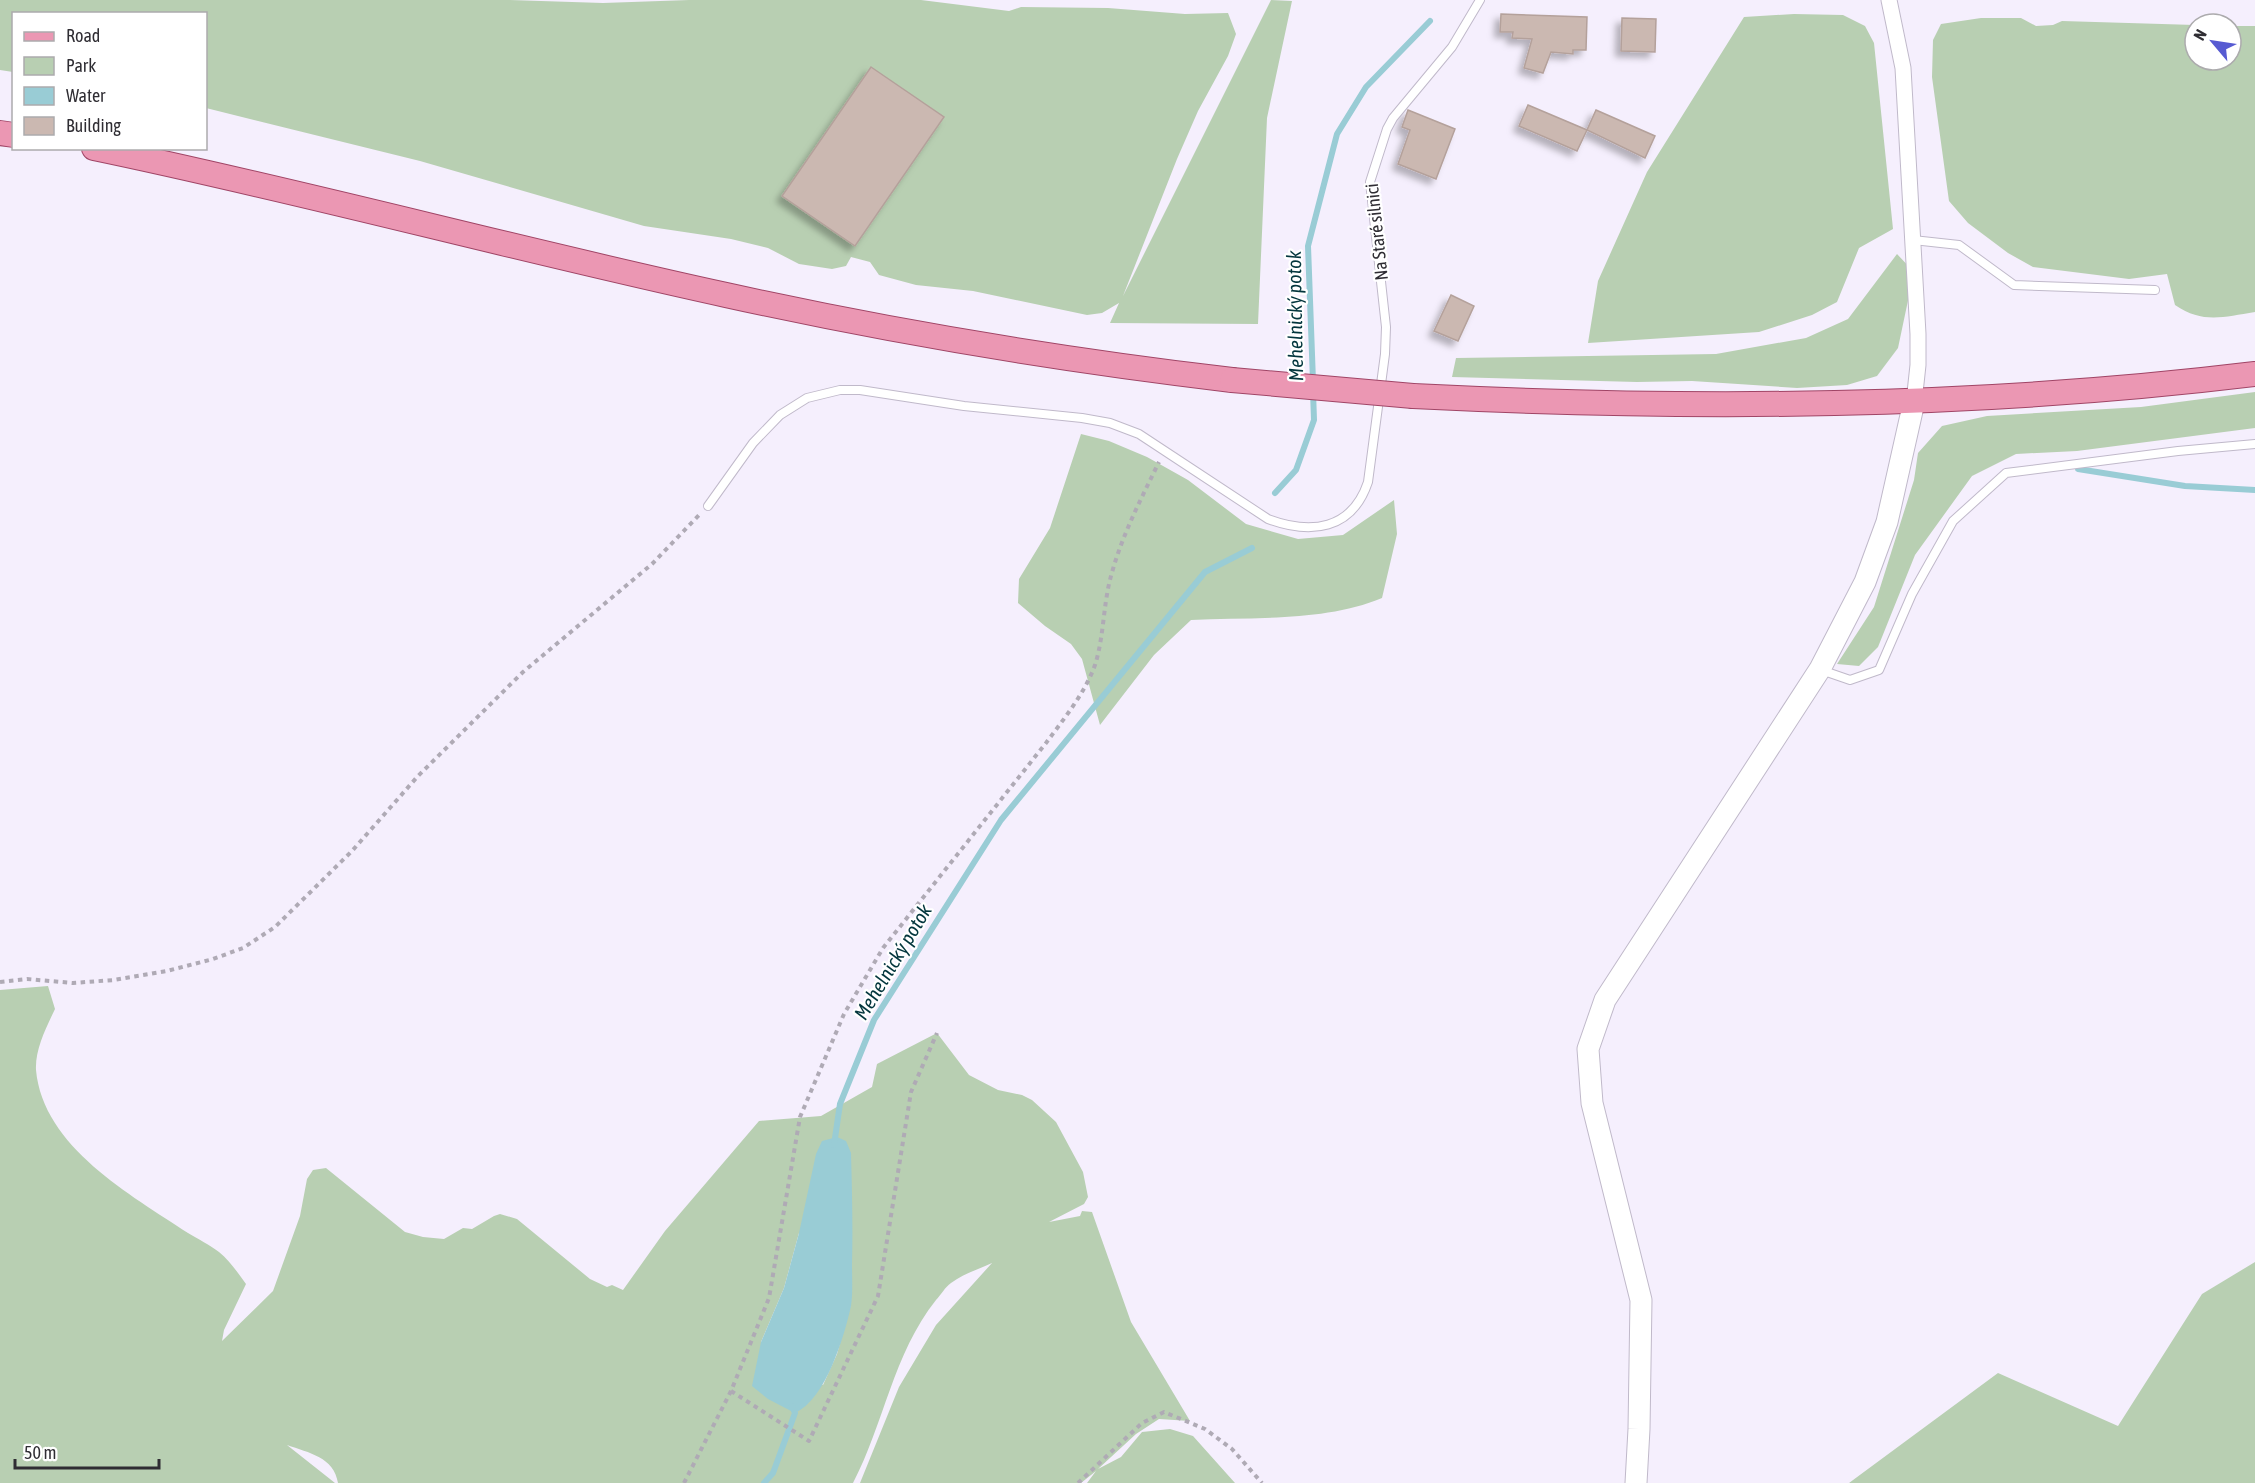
<svg xmlns="http://www.w3.org/2000/svg" width="2255" height="1483" font-family="'Asap Condensed',sans-serif">
<style>
.green{fill:#b8cfb2;fill-rule:evenodd}
.water{fill:#99ccd5}
.lines{fill:none;stroke-linecap:round;stroke-linejoin:round}
.stream{stroke:#99ccd5;stroke-width:6}
.building{fill:#cbb8b1;stroke:#b4a19b;stroke-width:1.5;filter:url(#shadow)}
.lane-casing{stroke:#c0b9ca;stroke-width:10}
.street-casing{stroke:#c0b9ca;stroke-width:17}
.secondary-casing{stroke:#c0b9ca;stroke-width:23}
.primary-casing{stroke:#a04566;stroke-width:26}
.path{stroke:#afaab5;stroke-width:4;stroke-dasharray:4.5 4.5;stroke-linecap:butt}
.lane{stroke:#fff;stroke-width:8}
.street{stroke:#fff;stroke-width:15}
.secondary{stroke:#fff;stroke-width:21}
.primary{stroke:#eb97b3;stroke-width:24}
.primary-bridge-casing{stroke:#a04566;stroke-width:26;stroke-linecap:butt}
.primary-bridge{stroke:#eb97b3;stroke-width:24}
.labels{text-anchor:middle;stroke-width:4.5;stroke-linejoin:round;paint-order:stroke}
.street-label{font-size:18px;fill:#2f2d33;stroke:#fff}
.water-label{font-size:20px;font-style:italic;fill:#03363d;stroke:#fff}
</style>
<defs>
<filter id="shadow"><feDropShadow dx="-5.5" dy="5.5" stdDeviation="3" flood-color="#0004"/></filter>
</defs>
<rect width="100%" height="100%" fill="#f5effd"/>
<!-- green -->
<g class="green">
<path d="M0,0H510L603,3L689,0H921L1009,11L1021,7L1108,8L1185,14L1228,13L1236,34L1228,56L1198,111L1177,159L1123,296L1271,0L1292,1L1267,118L1258,324L1110,323L1119,303L1102,313L1087,315L973,291L916,285L879,275L870,262L851,257L846,266L832,269L799,264L768,248L731,239L644,226L420,161L206,108V14H14L13,72L0,70Z"/>
<path d="M1794,14L1843,15L1865,26L1874,43L1893,229L1859,248L1837,302L1812,315L1759,332L1588,343L1598,281L1647,172L1744,17Z"/>
<path d="M1981,18H2021L2036,26L2053,25L2062,21L2195,25V60H2231V26H2255V312C2223,317 2203,324 2175,305L2167,274L2129,279L2033,267L2008,253L1968,223L1949,201L1932,77L1933,40L1941,24Z"/>
<path d="M1897,254L1914,272L1898,348L1877,376L1847,385L1797,388L1692,381L1637,382L1452,377L1456,358L1716,354L1806,338L1848,319Z"/>
<path d="M2255,392V428L2077,451L2016,454L1972,476L1915,555L1878,647L1859,666L1837,664L1874,607L1914,480L1918,453L1942,426L1987,416L2141,407Z"/>
<path d="M1081,434L1109,441L1147,457L1188,480L1246,524L1298,539L1343,535L1394,500L1397,534L1382,598C1325,622 1251,617 1191,620L1154,655L1100,725L1082,659L1071,644L1045,626L1018,603L1019,579L1050,528Z"/>
<path d="M48,986L55,1009C46,1028 35,1049 36,1070C43,1147 131,1195 188,1233C198,1239 210,1245 219,1252C230,1261 238,1273 246,1284L224,1330L222,1341L273,1291L300,1216L307,1179L313,1170L326,1168L405,1232L423,1237L444,1239L463,1228L472,1229L494,1216L500,1214L517,1219L590,1279L607,1287L612,1285L623,1290L665,1231L759,1121L821,1116L872,1087L877,1064L937,1033L969,1075L998,1090L1022,1095L1032,1100L1056,1122L1083,1172L1088,1197L1084,1204L1049,1222L1080,1216L1082,1211L1092,1212L1131,1322L1190,1421L1159,1419L1136,1434L1098,1469L1121,1457L1142,1432L1170,1429L1193,1436L1235,1483H1087L1096,1471L1081,1483H860L899,1387L936,1325L992,1263C979,1269 963,1274 951,1283C945,1287 941,1295 936,1300C893,1354 884,1424 853,1483H338C334,1457 309,1453 287,1445L335,1483H0V990ZM799,1233L851,1304L837,1354L823,1385L761,1342L784,1288Z"/>
<path d="M2255,1262V1483H1849L1998,1373L2118,1426L2202,1294Z"/>
</g>
<!-- water -->
<path class="water" d="M837,1137L846,1141L851,1153C852,1190 853,1227 852,1264C852,1277 853,1292 851,1306C844,1337 826,1399 795,1413L768,1399L752,1386L761,1342L784,1288L799,1233L816,1154L822,1141Z"/>
<g class="lines">
<!-- stream -->
<g class="stream">
<path d="M1313,381L1308,246L1337,134L1366,87L1430,21"/>
<path d="M2078,469L2185,486L2255,490"/>
<path d="M1275,493L1296,470L1314,420L1313,391"/>
<path d="M834,1145L840,1104L874,1020L1001,820L1205,572L1252,548"/>
<path d="M764,1483L773,1473L795,1413L792,1406"/>
</g>
</g>
<!-- building -->
<g class="building">
<path d="M1501,14L1587,17L1586,50H1573V54L1551,52L1543,73L1524,68L1532,39L1512,38L1513,32H1500Z"/>
<path d="M1622,18L1656,19L1655,52L1621,51Z"/>
<path d="M871,67L944,117L855,246L782,196Z"/>
<path d="M1528,105L1587,130L1577,151L1519,126Z"/>
<path d="M1408,110L1455,129L1436,179L1398,164L1410,130L1402,127Z"/>
<path d="M1596,110L1655,136L1645,158L1587,130Z"/>
<path d="M1451,295L1474,306L1458,341L1434,331Z"/>
</g>
<g class="lines">
<defs>
<g id="lane">
<path d="M1913,240L1959,245L2014,285L2155,290"/>
<path d="M708,506L753,443L780,415L807,398L840,390H860L964,406L1082,418L1110,423L1139,434L1268,519C1311,535 1352,530 1368,482L1385,354L1386,327L1370,182L1387,129L1393,118L1452,47L1480,0"/>
<path d="M1821,670L1850,680L1879,670L1912,594L1953,521L2006,473L2178,451L2255,444"/>
</g>
<path id="street" d="M1889,0L1903,68L1918,334V365L1914,402"/>
<path id="secondary" d="M1636,1483L1639,1429L1641,1300L1592,1103L1588,1049L1605,1000L1820,669L1865,582L1887,522L1914,402"/>
<g id="primary">
<path d="M0,133L14,135"/>
<path d="M94,148C306,192 514,249 726,295C893,332 1062,360 1232,380"/>
<path d="M1413,396C1695,410 1975,408 2255,374"/>
</g>
</defs>
<!-- lane casing -->
<use href="#lane" class="lane-casing"/>
<!-- street casing -->
<use href="#street" class="street-casing"/>
<!-- secondary casing -->
<use href="#secondary" class="secondary-casing"/>
<!-- primary casing -->
<use href="#primary" class="primary-casing"/>
<!-- path -->
<g class="path">
<path d="M0,982L27,979L73,983L114,980L167,971L213,959L243,948L275,927L352,851L418,776L523,672L652,564L701,513"/>
<path d="M731,1391L809,1441L878,1296L911,1092L937,1033"/>
<path d="M684,1483L731,1391L769,1298L800,1117L844,1014L883,948L1046,743C1063,720 1085,693 1095,665C1104,637 1103,605 1111,576C1122,535 1141,499 1159,462"/>
<path d="M1078,1483L1142,1423L1164,1412L1205,1429L1232,1449L1262,1483"/>
</g>
<!-- lane -->
<use href="#lane" class="lane"/>
<!-- street -->
<use href="#street" class="street"/>
<!-- secondary -->
<use href="#secondary" class="secondary"/>
<!-- primary -->
<use href="#primary" class="primary"/>
<defs>
<path id="primary-bridge" d="M1232,380L1413,396"/>
</defs>
<!-- primary-bridge casing -->
<use href="#primary-bridge" class="primary-bridge-casing"/>
<!-- primary-bridge -->
<use href="#primary-bridge" class="primary-bridge"/>
</g>
<g class="labels">
<!-- street labels -->
<g class="street-label">
<text transform="translate(1377 232) rotate(-96)" y="6">Na Staré silnici</text>
</g>
<!-- water labels -->
<g class="water-label">
<text transform="translate(1295 316) rotate(-91)" y="7">Mehelnický potok</text>
<text transform="translate(893 962) rotate(-59)" y="7">Mehelnický potok</text>
</g>
</g>
<!-- legend -->
<rect x="12" y="12" width="195" height="138" fill="#ffffff" stroke="#acabad" stroke-width="1.5"/>
<rect x="24" y="32" width="30" height="9" fill="#eb97b3" stroke="#acabad" stroke-width="1.5"/>
<text x="66" y="42" font-size="18" fill="#2f2d33">Road</text>
<rect x="24" y="57" width="30" height="18" fill="#b8cfb2" stroke="#acabad" stroke-width="1.5"/>
<text x="66" y="72" font-size="18" fill="#2f2d33">Park</text>
<rect x="24" y="87" width="30" height="18" fill="#99ccd5" stroke="#acabad" stroke-width="1.5"/>
<text x="66" y="102" font-size="18" fill="#2f2d33">Water</text>
<rect x="24" y="117" width="30" height="18" fill="#cbb8b1" stroke="#acabad" stroke-width="1.5"/>
<text x="66" y="132" font-size="18" fill="#2f2d33">Building</text>
<!-- north arrow -->
<g transform="translate(2213 42) rotate(299)"><circle r="28" fill="#ffffff" stroke="#acabad" stroke-width="1.5"/>
<path d="M0-4.5L10 22L0 15L-10 22Z" fill="#575bd2"/>
<text y="-9" font-size="16" font-weight="bold" text-anchor="middle" fill="#2f2d33">N</text>
</g>
<!-- scale -->
<path d="M15 1459v9h144v-9" fill="none" stroke="#2f2d33" stroke-width="3"/>
<text x="24" y="1459" font-size="18" fill="#2f2d33" stroke="#ffffff" stroke-width="4.5" paint-order="stroke">50 m</text>
</svg>
